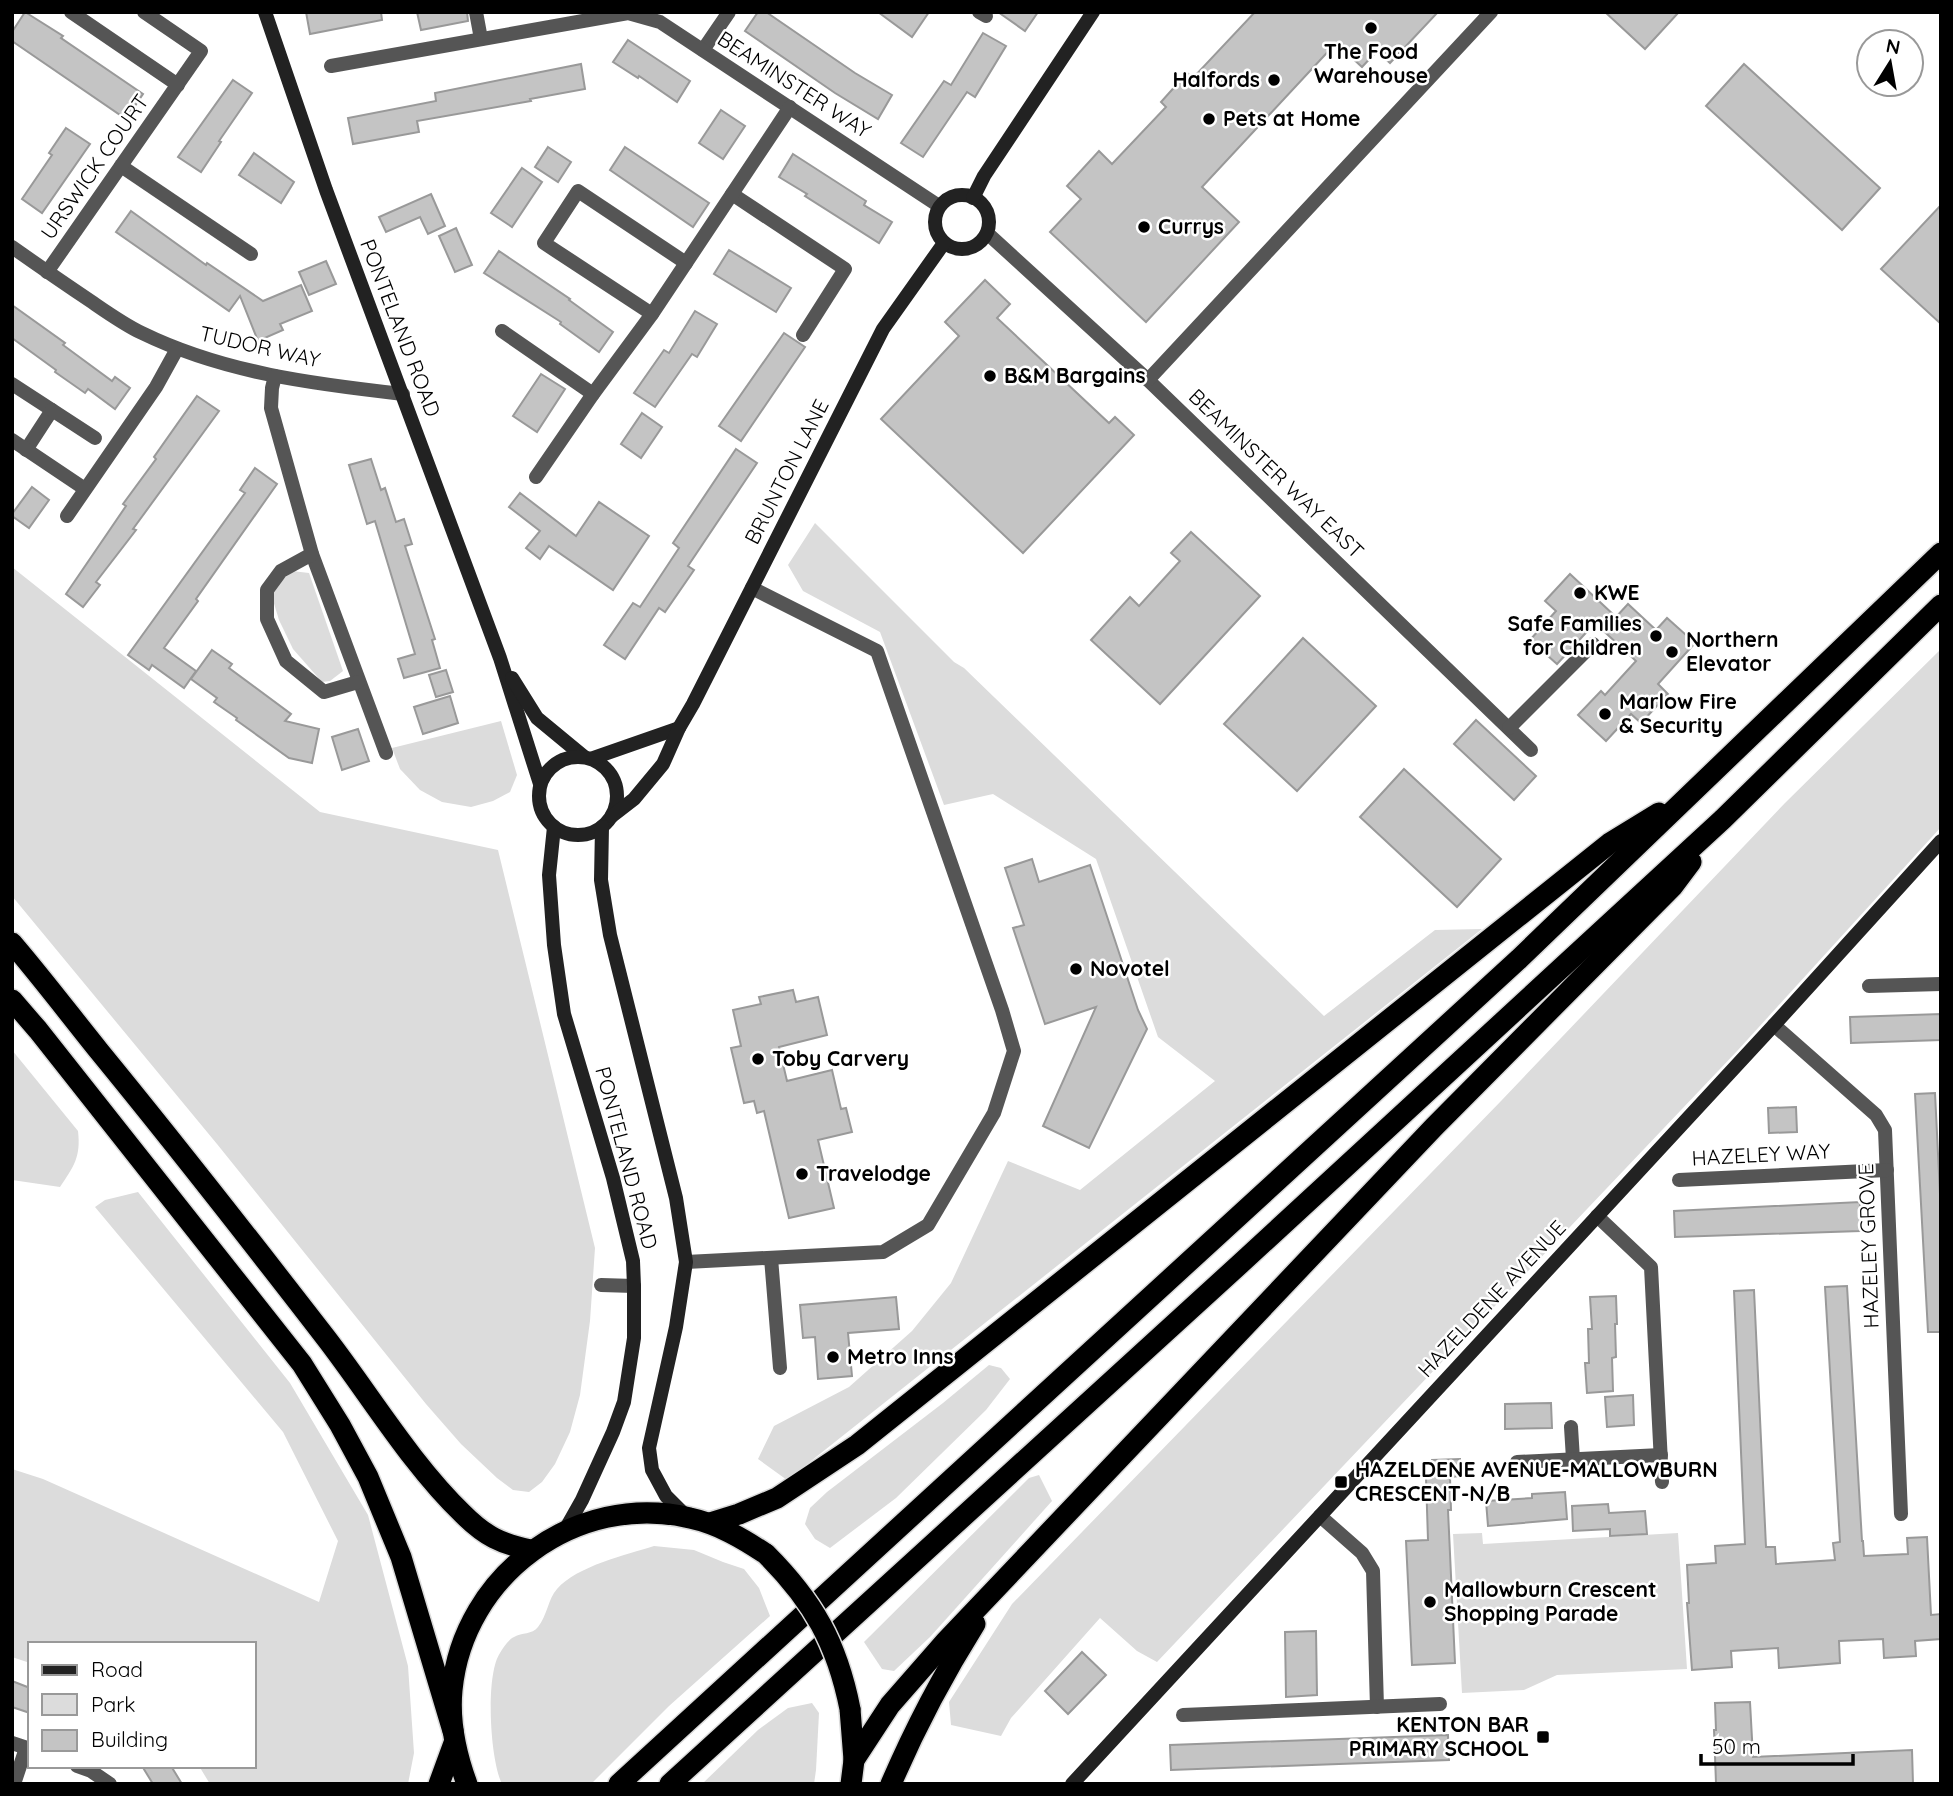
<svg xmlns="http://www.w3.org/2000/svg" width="1953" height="1796" font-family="Quicksand,sans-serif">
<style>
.green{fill:#dcdcdc}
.building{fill:#c4c4c4;stroke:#999;stroke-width:2}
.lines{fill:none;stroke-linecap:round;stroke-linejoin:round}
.highway-casing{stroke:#dbdbdb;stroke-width:24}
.street{stroke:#555;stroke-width:14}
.secondary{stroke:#222;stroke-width:14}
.highway{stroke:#000;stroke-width:21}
.highway-bridge-casing{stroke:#dbdbdb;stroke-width:24;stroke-linecap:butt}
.highway-bridge{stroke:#000;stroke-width:21}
.poi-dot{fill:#000;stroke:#fff;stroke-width:2.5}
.labels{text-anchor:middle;stroke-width:5;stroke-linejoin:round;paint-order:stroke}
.poi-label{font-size:21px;font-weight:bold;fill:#000;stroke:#fff;text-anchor:start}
.street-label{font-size:21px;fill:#000;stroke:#fff}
</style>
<rect width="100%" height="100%" fill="#fff"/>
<!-- green -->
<g class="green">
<path d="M815,523L954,662L964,668L1324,1016L1435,930L1482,929L787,1480L758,1459L774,1426L849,1387L912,1331L951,1283L1008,1161L1080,1190L1215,1081L1158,1037L1096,859L993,794L944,805L880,632L803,591L788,565Z"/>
<path d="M12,567L320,812L498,850L595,1248L590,1321L580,1395L570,1432L555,1464L542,1482L529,1492L513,1490L497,1478L461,1444L426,1404L217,1144L12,896Z"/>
<path d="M292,571L309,573L343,671L330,681L322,682L293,649L279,620L272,597L275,587Z"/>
<path d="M1941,649V827L1738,1050L1157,1662L1137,1651L1100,1618L1011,1718L1001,1736L951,1725L949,1702L1012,1604L1501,1101L1785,803Z"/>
<path d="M501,721L517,775L510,792L493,801L471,807L442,802L420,790L400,769L392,748Z"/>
<path d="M12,1050L78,1131C81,1157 74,1166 60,1187L12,1180Z"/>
<path d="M138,1192L290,1383L368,1515L408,1666L414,1753L408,1784H210L199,1766H254V1644H30V1663L12,1657V1469L43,1479L319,1602L338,1541L283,1432L95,1207L105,1200Z"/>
<path d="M989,1365L1001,1368L1010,1379L986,1410L896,1498L830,1548L815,1539L805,1524L810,1508L827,1492L943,1403Z"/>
<path d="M1039,1475L1052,1501L930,1637L894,1671L882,1669L864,1642L1029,1478Z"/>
<path d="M1482,1533L1483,1544L1678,1533L1687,1669L1557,1675L1524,1690L1462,1693L1453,1534Z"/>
<path d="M654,1546L694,1550L723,1562L744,1569L759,1588L770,1616L669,1706L591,1784H502C490,1760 485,1675 500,1653C503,1648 509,1639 514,1637C522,1632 532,1635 538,1627C547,1616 548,1599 557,1589C577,1566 626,1555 654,1546Z"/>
<path d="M812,1703L819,1713L816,1770L814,1784H702L758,1730L788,1708Z"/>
</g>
<!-- building -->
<g class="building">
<path d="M25,12L63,36L61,38L143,94L126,119L12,41V32Z"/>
<path d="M306,12H381L382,20L310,34Z"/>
<path d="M417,12H467L468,21L421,30Z"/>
<path d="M758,12H766L855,73L892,95L878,119L835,93L745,31Z"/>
<path d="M878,12H929L912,37Z"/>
<path d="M998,12H1038L1025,31Z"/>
<path d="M1255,12H1438L1390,63L1377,51L1362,67L1336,43L1202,187L1239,222L1146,322L1050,232L1081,199L1067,186L1099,151L1112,164L1166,107L1161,102L1187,73L1193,78Z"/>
<path d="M1605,12H1679L1645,49Z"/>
<path d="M983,33L1006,46L975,97L967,92L923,157L901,143L944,81L951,85Z"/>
<path d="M628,40L690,81L677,102L639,76L638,78L613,62Z"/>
<path d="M581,64L585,89L530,99L531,101L417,121L419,132L353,144L348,118L436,101L435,93Z"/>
<path d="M1744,64L1880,188L1842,230L1706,106Z"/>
<path d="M233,80L252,93L219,141L221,142L201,172L178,157Z"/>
<path d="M721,110L745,126L723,159L699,143Z"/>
<path d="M66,128L90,144L42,213L22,199L52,155L49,153Z"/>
<path d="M548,147L571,162L558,182L535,167Z"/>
<path d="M625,147L709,203L693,227L610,170Z"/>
<path d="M254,153L294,182L281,203L239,175Z"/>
<path d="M793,154L866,201L864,205L892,222L879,243L805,196L807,194L779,177Z"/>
<path d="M522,168L542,182L512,227L491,213Z"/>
<path d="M431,194L445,226L428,234L420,217L386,232L379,217Z"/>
<path d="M1941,205V324L1881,269Z"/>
<path d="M131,211L206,265L207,263L263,301L301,285L312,311L280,324L283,330L258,341L240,296L229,311L116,232Z"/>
<path d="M456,228L472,265L455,272L439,236Z"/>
<path d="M729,250L791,288L776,312L714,274Z"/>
<path d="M499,251L570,299L569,300L613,332L599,352L560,324L561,322L484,273Z"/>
<path d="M326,261L336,284L309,295L299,272Z"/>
<path d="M985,280L1010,304L997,318L1109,423L1115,417L1134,435L1023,553L881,419L959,336L945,322Z"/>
<path d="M12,305L65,343L63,345L112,381L115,377L130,388L115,409L88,389L85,393L55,372L56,370L12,338Z"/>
<path d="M695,311L717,324L697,357L692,354L655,407L634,393L664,350L669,353Z"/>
<path d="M784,333L805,347L741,441L719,426Z"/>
<path d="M541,374L565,389L537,432L513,416Z"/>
<path d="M197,396L219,411L133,529L136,530L96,582L100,585L83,607L66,594L126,506L123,504L156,459L154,457Z"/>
<path d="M642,413L662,427L641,458L621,444Z"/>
<path d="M736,449L757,463L688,566L694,570L665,612L659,608L625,659L604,645L633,603L640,607L679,548L673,543Z"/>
<path d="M371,459L381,490L385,488L396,522L404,519L412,544L405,546L435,639L432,640L440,668L404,678L398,659L415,654L375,521L367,524L349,465Z"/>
<path d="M255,468L277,484L196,599L198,601L164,648L196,671L184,688L152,665L149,670L128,655L245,493L240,490Z"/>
<path d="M32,487L49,500L29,528L12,516V514Z"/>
<path d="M520,493L576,536L599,502L649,536L613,590L549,546L540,559L526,548L540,531L509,507Z"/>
<path d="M1191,532L1260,596L1160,704L1091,640L1130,597L1139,606L1180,561L1171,553Z"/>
<path d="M1570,574L1616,617L1628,604L1656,630L1667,618L1695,643L1658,684L1668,694L1641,723L1631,714L1606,741L1578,715L1601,691L1605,695L1636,661L1595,623L1557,664L1530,640L1556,611L1545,601Z"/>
<path d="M1303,638L1376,706L1297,791L1224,724Z"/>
<path d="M212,650L232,664L229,668L291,714L285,721L319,729L312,763L289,758L236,720L237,718L214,702L217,698L191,679Z"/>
<path d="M446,670L453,692L436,697L429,675Z"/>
<path d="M450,696L458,723L423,734L414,707Z"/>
<path d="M1476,720L1536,776L1514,800L1454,744Z"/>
<path d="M358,729L369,761L342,770L332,737Z"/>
<path d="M1404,769L1501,859L1457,907L1360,817Z"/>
<path d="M1032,859L1039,882L1090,865L1138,1010L1147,1029L1089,1148L1043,1126L1096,1007L1045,1024L1013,928L1024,925L1005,868Z"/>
<path d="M793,990L796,1002L818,997L827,1035L779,1047L787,1081L832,1070L841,1109L846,1108L852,1132L818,1140L834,1208L789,1218L764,1111L757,1113L754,1101L744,1103L731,1048L741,1046L733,1010L761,1004L759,997Z"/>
<path d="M1941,1014V1040L1851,1043L1850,1017Z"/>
<path d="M1935,1093L1941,1214V1332H1928L1915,1094Z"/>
<path d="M1796,1107L1797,1132L1769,1133L1768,1108Z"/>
<path d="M1860,1202V1231L1675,1237L1674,1211Z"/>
<path d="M1847,1286L1862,1541H1863L1864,1556L1908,1554L1907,1538L1927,1537L1931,1615L1941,1614V1639L1915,1641L1916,1656L1884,1658L1883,1639L1839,1641L1840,1663L1779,1668L1778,1648L1731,1651L1732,1667L1692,1670L1687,1603H1689L1687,1565L1716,1563L1715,1546L1745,1544L1734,1291L1754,1290L1766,1547H1775L1776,1564L1835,1560L1833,1543L1840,1542L1825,1287Z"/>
<path d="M1616,1296L1617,1324H1615L1616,1357L1612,1358L1613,1391L1587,1393L1585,1363H1589L1588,1329H1592L1590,1297Z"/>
<path d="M896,1297L899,1329L848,1333L852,1376L818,1379L815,1337L803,1338L800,1305Z"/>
<path d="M1633,1395L1634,1425L1607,1427L1605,1397Z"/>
<path d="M1551,1403L1552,1428L1505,1429V1404Z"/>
<path d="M1460,1459V1476L1450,1477L1451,1510H1448L1455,1663L1412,1665L1406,1541L1428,1540L1426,1478H1432V1460Z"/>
<path d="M1565,1492L1567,1519L1488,1526L1486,1501L1532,1498V1494Z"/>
<path d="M1608,1504L1609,1513L1645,1511L1647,1534L1610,1536V1529L1573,1531L1572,1506Z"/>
<path d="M1316,1631L1317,1695L1286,1697L1285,1632Z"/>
<path d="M1082,1652L1106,1675L1068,1714L1045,1691Z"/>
<path d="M12,1681L30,1688V1713L12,1707Z"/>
<path d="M1750,1702L1753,1757L1912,1750L1913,1784L1716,1783L1714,1730H1716L1715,1703Z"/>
<path d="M1448,1735L1449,1760L1171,1770L1170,1745Z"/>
<path d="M142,1766H171L182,1784H153Z"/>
</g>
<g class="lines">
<defs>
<g id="highway">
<path d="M12,943C42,978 70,1015 99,1051C176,1145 251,1241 326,1338C370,1395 411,1464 463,1514C485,1536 501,1544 531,1550"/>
<path d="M12,1000L38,1030L302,1364L340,1425L368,1477L401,1557L453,1731"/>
<path d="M710,1523L739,1514L777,1498L857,1445L1610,843L1659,813"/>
<path d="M850,1709L854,1760L851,1784"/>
<path d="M854,1760L890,1705L946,1641L1434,1127L1673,886L1691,862"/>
<path d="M439,1784L454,1743"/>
<path d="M467,1784C456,1754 449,1722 452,1690C463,1575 577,1491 690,1518C718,1524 742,1538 766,1554"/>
<path d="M619,1784L1519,959L1941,553"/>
<path d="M670,1784L1240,1264L1723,819L1941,605"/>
<path d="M891,1784C915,1728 943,1675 975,1624"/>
</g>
</defs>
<!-- highway casing -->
<use href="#highway" class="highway-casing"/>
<!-- street -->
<g class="street">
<path d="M71,12L178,85"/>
<path d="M476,12L481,39"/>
<path d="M979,12L986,16"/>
<path d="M703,50L729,12"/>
<path d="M331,66L628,13L660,22L939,206"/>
<path d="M121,166L251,254"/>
<path d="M732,194L845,269L803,335"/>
<path d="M987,233L1148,380L1531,750"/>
<path d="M12,247C39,266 65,284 92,302C108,313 125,325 142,333C224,373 314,384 403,394"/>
<path d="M47,272L201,51L144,12"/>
<path d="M652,314L544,243L578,191L686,263"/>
<path d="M502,331L593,394"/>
<path d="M275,376L272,388L271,408L312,554L386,753"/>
<path d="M1148,380L1491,12"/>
<path d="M12,384L52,410L26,450"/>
<path d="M52,410L95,438"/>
<path d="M12,440L85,489"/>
<path d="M536,477L593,394L652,314L790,107"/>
<path d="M67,516L156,387L177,349"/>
<path d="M312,554L281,571L267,590V619L286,661L324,692L358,682"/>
<path d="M1509,728L1593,644"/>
<path d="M1869,986L1941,984"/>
<path d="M1774,1025L1876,1115L1885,1130L1901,1514"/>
<path d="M1679,1180L1887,1170"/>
<path d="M1597,1216L1651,1267L1662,1482"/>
<path d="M771,1258L780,1368"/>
<path d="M686,1262L883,1252L928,1225L994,1113L1014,1051L1002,1010L877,651L752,588"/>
<path d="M601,1285L634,1286"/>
<path d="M1571,1427L1573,1459"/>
<path d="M1517,1462L1661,1455"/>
<path d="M1320,1516L1362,1553L1373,1571L1377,1707"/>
<path d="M1183,1715L1440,1704"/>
<path d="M12,1743L30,1749"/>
<path d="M77,1766L91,1771L110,1784"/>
<path d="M14,1784L26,1748"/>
</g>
<!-- secondary -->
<g class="secondary">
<path d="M265,12L326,190L500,658L540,784"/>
<circle cx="962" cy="222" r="27"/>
<path d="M973,198L984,176L1093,12"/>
<path d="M512,678L537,718L583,756"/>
<circle cx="578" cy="796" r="39"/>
<path d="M593,758L679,728"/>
<path d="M612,816L634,799L663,764L679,728L693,704L883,329L944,243"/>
<path d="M554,827L549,875L554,945L564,1014L613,1178L633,1261L634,1286V1338L624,1402L613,1432L582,1500L565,1530"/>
<path d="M602,827L601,880L610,935L676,1198L686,1262L676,1327L649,1448L652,1470L666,1496L687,1517"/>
<path d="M1072,1784L1774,1025L1941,841"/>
</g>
<!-- highway -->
<use href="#highway" class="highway"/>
<defs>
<path id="highway-bridge" d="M766,1554C813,1601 837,1643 850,1709"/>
</defs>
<!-- highway-bridge casing -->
<use href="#highway-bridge" class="highway-bridge-casing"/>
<!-- highway-bridge -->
<use href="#highway-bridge" class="highway-bridge"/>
</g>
<!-- markers -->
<g class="poi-dot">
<circle cx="1371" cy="28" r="7"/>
<circle cx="1274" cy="80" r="7"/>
<circle cx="1209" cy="119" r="7"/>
<circle cx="1144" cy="227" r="7"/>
<circle cx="990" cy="376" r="7"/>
<circle cx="1580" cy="593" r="7"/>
<circle cx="1656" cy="636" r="7"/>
<circle cx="1672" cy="652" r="7"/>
<circle cx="1605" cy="714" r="7"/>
<circle cx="1076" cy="969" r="7"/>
<circle cx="758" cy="1059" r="7"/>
<circle cx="802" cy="1174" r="7"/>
<circle cx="833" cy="1357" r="7"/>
<rect x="1334" y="1475" width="14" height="14" rx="3.5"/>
<circle cx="1430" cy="1602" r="7"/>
<rect x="1536" y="1730" width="14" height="14" rx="3.5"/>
</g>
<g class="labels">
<!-- poi labels -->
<g class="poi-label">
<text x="1371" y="59" text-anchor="middle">The Food<tspan x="1371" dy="24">Warehouse</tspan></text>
<text x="1260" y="87" text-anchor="end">Halfords</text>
<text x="1223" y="126">Pets at Home</text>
<text x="1158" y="234">Currys</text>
<text x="1004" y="383">B&amp;M Bargains</text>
<text x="1594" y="600">KWE</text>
<text x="1642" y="631" text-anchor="end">Safe Families<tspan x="1642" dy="24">for Children</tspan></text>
<text x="1686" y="647">Northern<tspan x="1686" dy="24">Elevator</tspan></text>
<text x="1619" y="709">Marlow Fire<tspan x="1619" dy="24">&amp; Security</tspan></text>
<text x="1090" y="976">Novotel</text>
<text x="772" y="1066">Toby Carvery</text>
<text x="816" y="1181">Travelodge</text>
<text x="847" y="1364">Metro Inns</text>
<text x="1355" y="1477">HAZELDENE AVENUE-MALLOWBURN<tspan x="1355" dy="24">CRESCENT-N/B</tspan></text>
<text x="1444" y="1597">Mallowburn Crescent<tspan x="1444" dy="24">Shopping Parade</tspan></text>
<text x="1529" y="1732" text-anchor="end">KENTON BAR<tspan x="1529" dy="24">PRIMARY SCHOOL</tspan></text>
</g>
<!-- street labels -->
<g class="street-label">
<text transform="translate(794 85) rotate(33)" y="7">BEAMINSTER WAY</text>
<text transform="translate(95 167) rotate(-55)" y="7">URSWICK COURT</text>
<text transform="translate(400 328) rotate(69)" y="7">PONTELAND ROAD</text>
<text transform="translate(260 347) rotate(13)" y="7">TUDOR WAY</text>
<text transform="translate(787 472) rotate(-63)" y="7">BRUNTON LANE</text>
<text transform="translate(1276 474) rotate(44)" y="7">BEAMINSTER WAY EAST</text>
<text transform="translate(1761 1155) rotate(-3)" y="7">HAZELEY WAY</text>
<text transform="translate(626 1158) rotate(75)" y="7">PONTELAND ROAD</text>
<text transform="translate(1869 1246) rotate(-92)" y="7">HAZELEY GROVE</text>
<text transform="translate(1492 1299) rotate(-47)" y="7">HAZELDENE AVENUE</text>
</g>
</g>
<!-- border -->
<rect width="1953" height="1796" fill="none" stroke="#000000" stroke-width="28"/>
<!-- legend -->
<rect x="28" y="1642" width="228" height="126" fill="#ffffff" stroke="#999999" stroke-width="2"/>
<rect x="42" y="1665" width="35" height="10" fill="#222222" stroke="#999999" stroke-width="2"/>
<text x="91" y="1677" font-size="21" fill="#000000">Road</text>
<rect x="42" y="1694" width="35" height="21" fill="#dcdcdc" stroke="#999999" stroke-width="2"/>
<text x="91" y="1712" font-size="21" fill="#000000">Park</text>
<rect x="42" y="1730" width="35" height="21" fill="#c4c4c4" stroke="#999999" stroke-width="2"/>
<text x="91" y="1747" font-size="21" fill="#000000">Building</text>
<!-- north arrow -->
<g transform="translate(1890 63) rotate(11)"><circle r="33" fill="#ffffff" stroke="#999999" stroke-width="2"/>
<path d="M0-5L12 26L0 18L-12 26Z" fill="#000000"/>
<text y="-10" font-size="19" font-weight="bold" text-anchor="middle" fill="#000000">N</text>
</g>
<!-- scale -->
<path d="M1701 1754v10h152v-10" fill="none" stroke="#000000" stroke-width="3.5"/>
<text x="1712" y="1754" font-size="21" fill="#000000" stroke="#ffffff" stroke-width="5" paint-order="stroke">50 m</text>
</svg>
